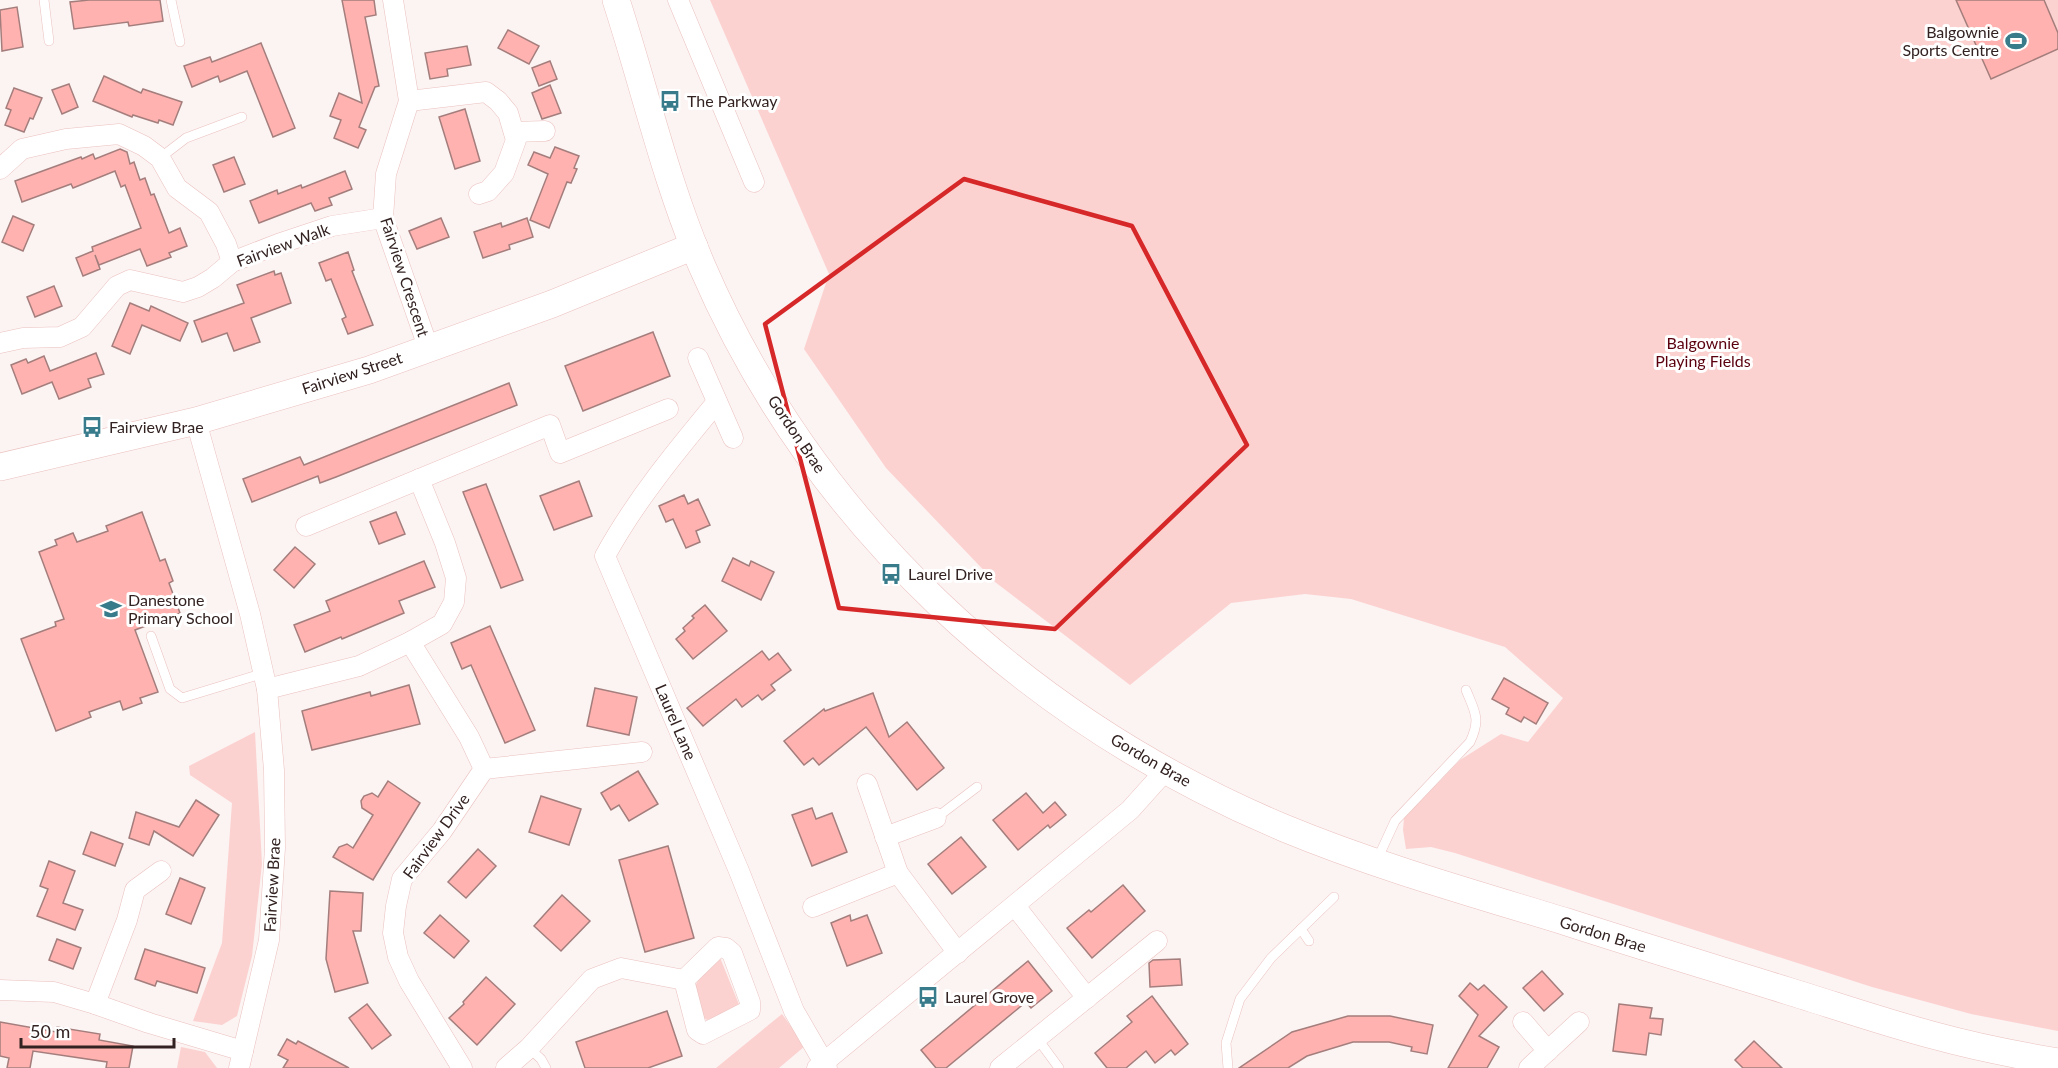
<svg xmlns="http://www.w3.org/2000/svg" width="2058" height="1068" font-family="Lato,sans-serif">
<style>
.green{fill:#fbd2d0}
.building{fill:#ffb2af;stroke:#a47e7c;stroke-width:1.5}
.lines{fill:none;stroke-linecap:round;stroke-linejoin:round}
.lane-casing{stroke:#eac1be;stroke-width:10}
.street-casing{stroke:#eac1be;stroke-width:21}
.secondary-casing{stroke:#eac1be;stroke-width:28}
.lane{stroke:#fff;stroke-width:9}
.street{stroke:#fff;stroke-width:20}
.secondary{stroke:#fff;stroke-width:27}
.marked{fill:none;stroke:#d62828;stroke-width:4.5;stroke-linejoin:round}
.labels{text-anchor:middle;stroke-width:6;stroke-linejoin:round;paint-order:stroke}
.poi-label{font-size:16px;fill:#322221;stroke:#fff;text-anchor:start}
.street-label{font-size:16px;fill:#322221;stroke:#fff}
.park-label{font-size:16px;fill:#5a000e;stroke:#fff}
</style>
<rect width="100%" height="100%" fill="#fcf3f3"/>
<!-- green -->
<g class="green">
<path d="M710,0H2058V1031L1971,1014L1872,987L1455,853L1431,847L1406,849L1403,830L1404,818L1460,760L1501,734L1528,742L1563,698L1505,647L1351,599L1305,594L1231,603L1130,685L995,582L886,468L804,349L829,274Z"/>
<path d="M255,732L262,864L252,956L237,1016L222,1025L193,1021L222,943L232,803L190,775L189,766Z"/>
<path d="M719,955L740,1007L707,1020L700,1015L695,986L704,970Z"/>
<path d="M782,1014L805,1046L779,1068H716Z"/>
<path d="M181,1047L205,1052L217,1068H177Z"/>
</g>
<!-- building -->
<g class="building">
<path d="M89,0H160L163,21L129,26L128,22L74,29L70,2Z"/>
<path d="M342,0H374L376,15L365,17L379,86L375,87L359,127L366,130L358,148L334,138L341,120L330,116L339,93L362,103Z"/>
<path d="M1956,0H2044L2058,33V49L1991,79Z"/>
<path d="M17,7L23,47L2,51L0,10Z"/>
<path d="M508,30L539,46L529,64L498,48Z"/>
<path d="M261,43L295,128L273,137L247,71L220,82L218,76L192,87L184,66L210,57L212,62Z"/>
<path d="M467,46L471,65L447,69L448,76L430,79L425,53Z"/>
<path d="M550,61L557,79L539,86L532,68Z"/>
<path d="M104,76L141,93L143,89L182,102L173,125L159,120L158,123L133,115L132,117L93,101Z"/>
<path d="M69,84L78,107L62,114L52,90Z"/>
<path d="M550,85L561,113L542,119L532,93Z"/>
<path d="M14,88L42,98L33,119L30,118L24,132L5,125L11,110L6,108Z"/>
<path d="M465,109L480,161L455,169L439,117Z"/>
<path d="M555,147L579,156L574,168L577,169L571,183L567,182L549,228L530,220L548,174L528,165L534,152L550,158Z"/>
<path d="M120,149L127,152L130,164L134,162L140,180L145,178L151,195L154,194L169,233L180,228L187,246L169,253L171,257L147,266L140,249L99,265L95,255L100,269L83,276L76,258L93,251L92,247L141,228L125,185L121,187L115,171L73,188L71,184L22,202L15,181L81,157L82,159L93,154L95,159Z"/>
<path d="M234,157L245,184L224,192L213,165Z"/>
<path d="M345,171L352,189L329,198L332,205L315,211L311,203L259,223L250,201L277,190L278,194L301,185L302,188Z"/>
<path d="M13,216L34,225L23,251L2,242Z"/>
<path d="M441,218L449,237L417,249L409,231Z"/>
<path d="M527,218L533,237L509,245L510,249L483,258L474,232L501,223L502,227Z"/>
<path d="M348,252L354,270L352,271L373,325L348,334L342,319L346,317L331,279L326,281L319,263Z"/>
<path d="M274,271L275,275L281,273L291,303L251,318L260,342L234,351L227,333L202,342L194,321L244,303L237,285Z"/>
<path d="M54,286L62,306L35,317L27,297Z"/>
<path d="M130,303L149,311L151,306L188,323L180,341L142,325L130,354L112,346Z"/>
<path d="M653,332L670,376L583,411L565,366Z"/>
<path d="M96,353L104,374L88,379L91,387L59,399L52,382L22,394L11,365L26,359L28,363L44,356L50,371Z"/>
<path d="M509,383L517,405L336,477L320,483L318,476L252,502L243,479L300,457L304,465Z"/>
<path d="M579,481L592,516L554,530L540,496Z"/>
<path d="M486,484L523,580L501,588L463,492Z"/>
<path d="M684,495L688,504L698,499L710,525L696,531L700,542L686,548L673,519L666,522L659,506Z"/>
<path d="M142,512L160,561L165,559L173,581L169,583L180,613L135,630L158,692L140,698L142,703L123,710L120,701L89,712L91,717L56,731L21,639L56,626L55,622L64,619L39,552L57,545L55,540L73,533L77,542L108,531L106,526Z"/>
<path d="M396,512L405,534L379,544L370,522Z"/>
<path d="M295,547L315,564L294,588L274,570Z"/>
<path d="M733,558L749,566L751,561L774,572L761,600L722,581Z"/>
<path d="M424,561L435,587L399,601L404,613L342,639L341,637L305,652L294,625L330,611L326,601Z"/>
<path d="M705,605L727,631L693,659L676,639L685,631L683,628L694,618L692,616Z"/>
<path d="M490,626L535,730L505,743L471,665L462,669L451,643Z"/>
<path d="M762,651L769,660L778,653L791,670L771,685L775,690L762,700L758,695L742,707L736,699L703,726L687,708Z"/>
<path d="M1504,678L1548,703L1536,724L1524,717L1521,722L1506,714L1509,708L1492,699Z"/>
<path d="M409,685L420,724L312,750L302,711L370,692L371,696Z"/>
<path d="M595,688L637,697L629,735L587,726Z"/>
<path d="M873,693L889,737L907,722L944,768L917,790L866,727L819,765L813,758L804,765L784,741L824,709L825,711Z"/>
<path d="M638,771L658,804L629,821L619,805L611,810L601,793Z"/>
<path d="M388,781L420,803L373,880L333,857L339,847L347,844L353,848L373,815L362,808L361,801L364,796L372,793L378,797Z"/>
<path d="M1026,793L1043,813L1055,802L1066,815L1050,828L1048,825L1018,850L993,820Z"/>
<path d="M541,796L581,809L569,845L529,832Z"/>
<path d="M196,800L219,815L193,856L154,831L149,845L129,838L136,812L179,827Z"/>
<path d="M812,808L816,819L832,813L847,852L812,866L792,815Z"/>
<path d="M91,832L123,844L115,866L83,854Z"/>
<path d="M961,837L986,867L952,894L928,864Z"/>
<path d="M668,846L694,938L645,952L619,860Z"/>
<path d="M478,849L496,866L466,898L448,882Z"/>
<path d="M49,861L75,871L63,903L83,910L75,930L37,916L48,889L40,886Z"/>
<path d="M180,878L205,888L191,924L166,914Z"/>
<path d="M1123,885L1145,911L1092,958L1067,928L1089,910L1091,912Z"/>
<path d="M330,891L363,893L361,931H353L368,983L335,992L326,959Z"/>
<path d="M562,895L590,921L561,951L534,926Z"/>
<path d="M440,915L469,941L454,958L424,933Z"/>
<path d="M850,915L851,921L867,915L882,953L847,966L831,923Z"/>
<path d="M57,939L81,948L73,969L49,960Z"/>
<path d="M145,949L205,968L197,993L157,981L155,986L135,979Z"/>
<path d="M1180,959L1182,985L1150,987L1149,963L1153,960Z"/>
<path d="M1028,961L1052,991L1031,1008L1026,1002L946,1068H936L921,1050Z"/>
<path d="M1542,971L1563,994L1544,1011L1523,988Z"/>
<path d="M486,977L515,1004L477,1045L449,1018L464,1004L463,1002Z"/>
<path d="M1470,983L1478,990L1484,985L1507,1007L1479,1036L1499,1047L1487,1068H1448L1478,1015L1459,996Z"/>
<path d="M1152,996L1188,1044L1175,1055L1171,1050L1155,1063L1146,1051L1126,1068H1107L1095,1053L1132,1022L1127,1016Z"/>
<path d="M367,1004L391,1035L372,1049L349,1018Z"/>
<path d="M1619,1004L1652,1008L1650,1018L1663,1019L1661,1035L1649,1033L1646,1055L1613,1051Z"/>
<path d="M667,1011L682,1056L648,1068H585L576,1042Z"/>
<path d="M1348,1016H1390L1433,1025L1427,1054L1411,1051L1412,1047L1389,1042H1353L1307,1056L1288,1068H1239L1292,1032Z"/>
<path d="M0,1022L56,1032L57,1027L100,1034L99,1040L133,1046L129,1068H106L107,1062L33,1051L30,1068H7L9,1058L0,1056Z"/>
<path d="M287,1039L296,1044L298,1041L349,1068H283L288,1060L278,1055Z"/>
<path d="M1754,1041L1782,1068H1743L1735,1060Z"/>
</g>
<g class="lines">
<defs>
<g id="lane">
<path d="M44,0L49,41"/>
<path d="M171,0L180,42"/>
<path d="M160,158L186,138L242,117"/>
<path d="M151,636L170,689L182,698L264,673"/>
<path d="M936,818L977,787"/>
<path d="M1377,860L1395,821L1470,742C1481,719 1475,712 1466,690"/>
<path d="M1301,929L1309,941"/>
<path d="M1037,1038L1059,1068"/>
<path d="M529,1048L541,1059L546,1068"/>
<path d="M1228,1068L1226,1043L1240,999L1271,958L1334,897"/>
</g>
<g id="street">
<path d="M393,0L409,101L386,174L383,218L428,347"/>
<path d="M678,0L754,182"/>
<path d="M409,101L486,92L498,101L508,113L516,140L504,173L488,191L479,194"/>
<path d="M514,132L545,131"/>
<path d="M0,169L22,149L66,139L119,134L144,146L160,158L177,188L209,212L226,244L232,262"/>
<path d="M0,343L23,338L60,337L82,327L117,286L130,280L183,292L198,287L213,278L232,262L278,244L332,226L383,218"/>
<path d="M698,358L733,438"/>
<path d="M717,402C677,450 635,501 605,556L739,871L794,1011L827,1068"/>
<path d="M196,421L250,614L267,689L274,770L275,848L269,940L239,1068"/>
<path d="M306,526L550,425L560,453L668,409"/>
<path d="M410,642L469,737L484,769L442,831L402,879L396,906L393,933L398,957L409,981L462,1068"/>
<path d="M267,689L359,666L410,642L442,624L454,602L456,578L445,543L419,479"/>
<path d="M484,769L642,752"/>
<path d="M867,784L898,873L958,953"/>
<path d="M885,837L936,818"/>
<path d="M1015,906L1087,998"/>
<path d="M813,907L898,873"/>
<path d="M718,947L726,948L732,953L750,1002V1010L703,1034L697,1030L684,980Z"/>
<path d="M0,990L54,992L95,1004L149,1023L243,1051"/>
<path d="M95,1004L127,920L135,890L161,871"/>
<path d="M1523,1022L1548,1051"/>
<path d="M506,1068L529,1048L592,979L621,968L684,980"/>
<path d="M817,1068L1130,810L1165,771"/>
<path d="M1000,1068L1157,941"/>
<path d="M1529,1068L1579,1022"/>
</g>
<g id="secondary">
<path d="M616,0C645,89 665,180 702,266C813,524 1027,720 1284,828C1376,866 1472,893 1567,922C1641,946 1714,968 1788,991C1837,1006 1886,1023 1936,1036C1976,1047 2017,1055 2058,1062"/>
<path d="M0,467L196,421L369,370L552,304L694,246"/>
</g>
</defs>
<!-- lane casing -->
<use href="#lane" class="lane-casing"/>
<!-- street casing -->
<use href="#street" class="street-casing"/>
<!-- secondary casing -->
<use href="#secondary" class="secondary-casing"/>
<!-- lane -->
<use href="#lane" class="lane"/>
<!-- street -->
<use href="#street" class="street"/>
<!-- secondary -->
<use href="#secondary" class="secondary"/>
</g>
<!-- marked area -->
<path class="marked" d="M964,179L1132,226L1247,445L1055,629L839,608L765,324Z"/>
<!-- icons -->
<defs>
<symbol id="stadium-bare" viewBox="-9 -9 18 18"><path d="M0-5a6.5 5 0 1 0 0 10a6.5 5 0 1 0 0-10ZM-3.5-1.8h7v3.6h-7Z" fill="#387b8b" stroke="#fff" stroke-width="2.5" paint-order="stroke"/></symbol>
<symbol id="bus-bare" viewBox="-9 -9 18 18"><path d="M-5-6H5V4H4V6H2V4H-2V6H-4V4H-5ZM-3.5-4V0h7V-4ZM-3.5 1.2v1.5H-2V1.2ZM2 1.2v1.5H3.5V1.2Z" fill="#387b8b" stroke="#fff" stroke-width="2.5" paint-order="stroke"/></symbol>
<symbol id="school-bare" viewBox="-9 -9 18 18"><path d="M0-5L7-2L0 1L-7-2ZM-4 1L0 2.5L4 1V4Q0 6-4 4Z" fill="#387b8b" stroke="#fff" stroke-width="2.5" paint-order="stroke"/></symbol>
</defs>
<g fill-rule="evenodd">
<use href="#stadium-bare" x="2001" y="26" width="30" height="30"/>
<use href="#bus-bare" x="655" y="86" width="30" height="30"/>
<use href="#bus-bare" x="77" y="412" width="30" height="30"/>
<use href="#bus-bare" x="876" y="559" width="30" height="30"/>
<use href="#school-bare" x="96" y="594" width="30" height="30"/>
<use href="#bus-bare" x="913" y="982" width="30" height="30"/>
</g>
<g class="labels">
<!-- poi labels -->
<g class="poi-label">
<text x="1999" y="38" text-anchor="end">Balgownie<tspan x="1999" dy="18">Sports Centre</tspan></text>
<text x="687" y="107">The Parkway</text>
<text x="109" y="433">Fairview Brae</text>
<text x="908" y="580">Laurel Drive</text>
<text x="128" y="606">Danestone<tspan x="128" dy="18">Primary School</tspan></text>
<text x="945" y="1003">Laurel Grove</text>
</g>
<!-- street labels -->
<g class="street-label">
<text transform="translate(283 245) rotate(-20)" y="6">Fairview Walk</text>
<text transform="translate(405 277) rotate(72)" y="6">Fairview Crescent</text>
<text transform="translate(352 373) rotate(-18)" y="6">Fairview Street</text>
<text transform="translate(797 434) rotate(56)" y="6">Gordon Brae</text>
<text transform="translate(676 722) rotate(67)" y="6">Laurel Lane</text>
<text transform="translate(1151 760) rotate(30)" y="6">Gordon Brae</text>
<text transform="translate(436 836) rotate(-54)" y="6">Fairview Drive</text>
<text transform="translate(272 885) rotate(-87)" y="6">Fairview Brae</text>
<text transform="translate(1603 934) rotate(17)" y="6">Gordon Brae</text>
</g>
<!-- park labels -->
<g class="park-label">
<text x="1703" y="349">Balgownie<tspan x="1703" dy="18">Playing Fields</tspan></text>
</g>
</g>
<!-- scale -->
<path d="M21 1038v9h153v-9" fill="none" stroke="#322221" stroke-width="3"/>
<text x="30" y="1038" font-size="18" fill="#322221" stroke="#ffffff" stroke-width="4.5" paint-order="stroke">50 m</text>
</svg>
